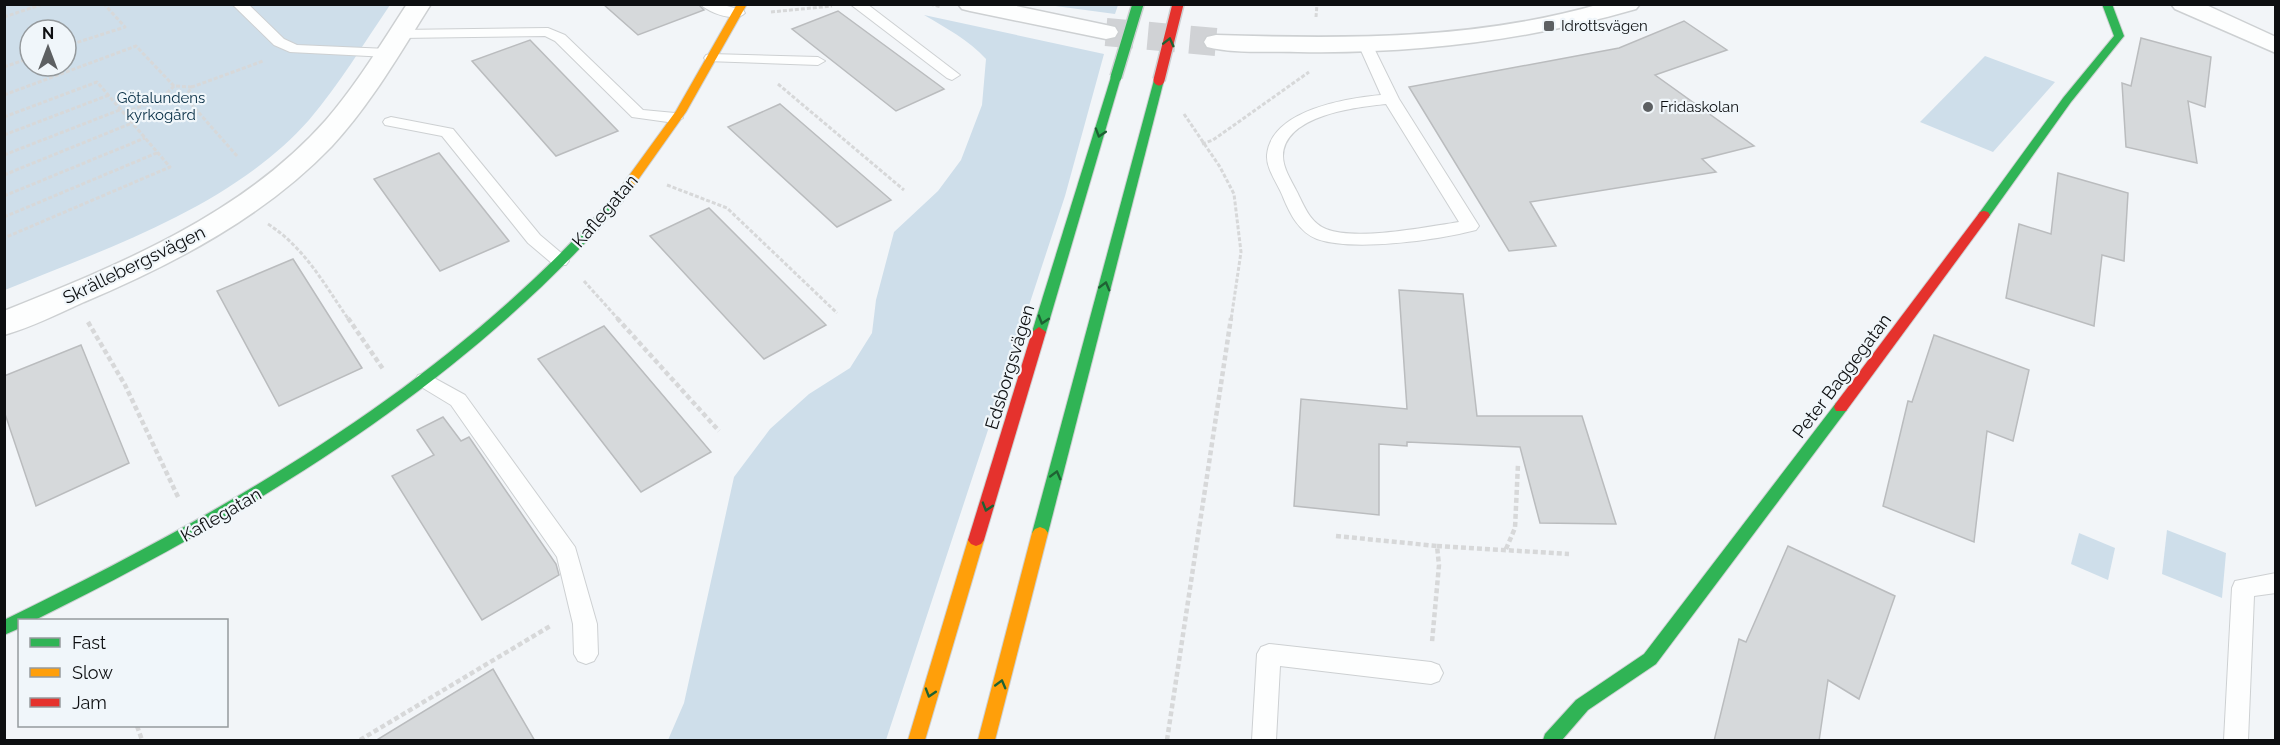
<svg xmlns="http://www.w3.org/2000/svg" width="2280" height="745" font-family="Raleway,sans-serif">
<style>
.green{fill:#cedeea;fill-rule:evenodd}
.building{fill:#d6d9db;stroke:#babcbe;stroke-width:1.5}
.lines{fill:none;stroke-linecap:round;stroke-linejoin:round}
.street-tunnel{stroke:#d0d2d5;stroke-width:28;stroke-dasharray:28 14;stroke-linecap:butt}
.lane-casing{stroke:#cdd0d2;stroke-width:2}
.street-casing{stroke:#cdd0d2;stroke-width:3}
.fast-casing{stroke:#cdd0d2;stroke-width:2}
.slow-casing{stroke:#cdd0d2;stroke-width:2}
.jam-casing{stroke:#cdd0d2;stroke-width:2}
.path-far1{stroke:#d7d8d9;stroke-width:3;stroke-dasharray:4 2;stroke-linecap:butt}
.path{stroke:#d7d8d9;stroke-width:4.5;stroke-dasharray:5 3;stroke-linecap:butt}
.lane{fill:#fdfefe;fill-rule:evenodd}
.street{fill:#fdfefe;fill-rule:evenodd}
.fast{fill:#30b455;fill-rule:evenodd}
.slow{fill:#ff9f0a;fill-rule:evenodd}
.jam{fill:#e5322d;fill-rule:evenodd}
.fast-bridge-casing{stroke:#cdd0d2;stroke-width:14;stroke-linecap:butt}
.jam-bridge-casing{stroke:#cdd0d2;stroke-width:14;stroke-linecap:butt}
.fast-bridge{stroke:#30b455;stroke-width:11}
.jam-bridge{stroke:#e5322d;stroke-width:11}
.oneway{stroke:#1e6233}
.poi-dot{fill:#5d6062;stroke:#f0f6fa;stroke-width:2}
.labels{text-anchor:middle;stroke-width:4.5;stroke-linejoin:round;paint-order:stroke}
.far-poi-label{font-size:15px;fill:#0d0f11;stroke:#f0f6fa;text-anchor:start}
.far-park-label{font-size:15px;fill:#042c43;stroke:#f0f6fa}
.street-label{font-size:18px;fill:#0d0f11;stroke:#f0f6fa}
</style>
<rect width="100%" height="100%" fill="#f2f5f8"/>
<!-- green -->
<g class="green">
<path d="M5,5H390C364,43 339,85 309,120C233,206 108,248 5,290ZM30,30H66V66H30Z"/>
<path d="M1048,5L1118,4V5L1115,14Z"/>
<path d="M924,15L1104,54L1065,196L886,740H668L684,703L734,477L770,429L809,394L850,368L872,333L876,300L894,232L938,191L961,160L982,105L986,59C969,40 946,28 924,15Z"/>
<path d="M1985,56L2055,82L1993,152L1920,122Z"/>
<path d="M2167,530L2226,553L2222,598L2162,574Z"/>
<path d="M2079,533L2115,548L2108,580L2071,564Z"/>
</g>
<!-- building -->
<g class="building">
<path d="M603,4H698L704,10L638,35Z"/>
<path d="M838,11L940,86L944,89L896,111L792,29Z"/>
<path d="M1684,21L1727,50L1655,75L1754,146L1702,159L1716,172L1530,202L1556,246L1509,251L1409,87L1619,48Z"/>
<path d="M2141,38L2211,57L2205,107L2188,101L2197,163L2126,147L2122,83L2131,86Z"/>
<path d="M530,40L618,131L556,156L472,61Z"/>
<path d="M780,104L891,200L837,227L728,127Z"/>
<path d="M439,153L509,241L440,271L374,179Z"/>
<path d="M2058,173L2128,193L2124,261L2102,255L2094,326L2006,298L2019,224L2051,234Z"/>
<path d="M709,208L826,325L764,359L650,236Z"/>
<path d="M293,259L362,368L279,406L217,291Z"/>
<path d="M1399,290L1463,294L1477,416H1582L1616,524L1540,523L1520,447L1407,442V446L1379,444V515L1294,506L1301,399L1407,409Z"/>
<path d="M604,326L711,452L641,492L538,359Z"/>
<path d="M1934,335L2029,370L2013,441L1987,431L1974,542L1883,506L1908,401L1912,402Z"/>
<path d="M81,345L129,463L36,506L4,411V376Z"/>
<path d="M443,417L461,441L469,437L556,564L559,575L482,620L392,476L434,455L417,430Z"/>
<path d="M1788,546L1895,596L1859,699L1828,680L1819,741H1714L1739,639L1746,642Z"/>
<path d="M493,669L535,741H375Z"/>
</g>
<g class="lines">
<!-- street-tunnel -->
<path class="street-tunnel" d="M1106,32L1216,42"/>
<defs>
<g id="lane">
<path d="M232,4H248L284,39L297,45L388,49L395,53L388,57L290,52L274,45Z"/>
<path d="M700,4H719L743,10L745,13C735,23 710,13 700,4Z"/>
<path d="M850,4H867L960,75L952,80L947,78Z"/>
<path d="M548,28L565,35L643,110L675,113L683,118L675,123L632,117L555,41L545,36L400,38L393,34L400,30Z"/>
<path d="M1366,42L1373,46L1399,99L1479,226L1476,230C1438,240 1353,252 1317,239C1299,232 1290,214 1283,197C1278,184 1266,169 1267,155C1271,110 1347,98 1381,95L1359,46ZM1386,104L1459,222C1427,227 1356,241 1326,229C1309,222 1304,205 1296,190C1291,180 1283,168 1283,156C1284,115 1357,107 1386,104Z"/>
<path d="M711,54L818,57L825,61L818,65L706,61L704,58L706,55Z"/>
<path d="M391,117L453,129L540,235L566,257L569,261L566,265H554L528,243L442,136L385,125L383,122L385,119Z"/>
<path d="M425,373L465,395L575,547L597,624L598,654L594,661L586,664L578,661L574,654L573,624L557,557L451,405L418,385L415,380L418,375Z"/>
<path d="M2276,573V593L2254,596L2248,740H2224L2232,588L2235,581Z"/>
<path d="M1269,644L1431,662L1439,665L1443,673L1439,681L1431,684L1280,666L1276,740H1252L1257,654L1261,647Z"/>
</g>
<g id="street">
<path d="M407,4H431C400,53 371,104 332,146C264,217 174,264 84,302C58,314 32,327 4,335V311C119,265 242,215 326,120C357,84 381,44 407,4Z"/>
<path d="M958,4H1007L1106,25L1115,27L1118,32L1115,37L1106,39L970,11L962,9Z"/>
<path d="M1600,4H1640L1636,9C1525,41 1414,54 1298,52C1269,51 1236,54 1207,47L1204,42L1207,37L1216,35C1345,39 1475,40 1600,4Z"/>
<path d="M2171,4H2204L2276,37V53L2175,9Z"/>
</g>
<g id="fast">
<path d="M2102,4H2112L2124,36L2071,102L1988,218H1980L1978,215L1980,212L2063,98L2114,36Z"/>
<path d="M1116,74L1121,77L1046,332L1044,335H1034L1032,332L1111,77Z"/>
<path d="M1159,77L1164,80L1048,533L1045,537L1040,539L1035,537L1032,533L1154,80Z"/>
<path d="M619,194L623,195L625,198L623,201C464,386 251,513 35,620H20V628L4,635V620C228,511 449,385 615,195Z"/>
<path d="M1841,402L1846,403L1848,407L1846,411L1656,664L1588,710L1562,740H1543L1545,734L1576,700L1644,654L1836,403Z"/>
</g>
<g id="slow">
<path d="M737,4H747L686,112L623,201H615L613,198L615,195L676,111Z"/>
<path d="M1040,527L1045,529L1048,533L995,740H978L1032,533L1035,529Z"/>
<path d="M976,534L981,536L984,540L925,740H908L968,540L971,536Z"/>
</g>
<g id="jam">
<path d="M1984,211L1988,212L1990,215L1988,218L1846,411H1836L1834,407L1836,403L1980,212Z"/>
<path d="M1039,327L1046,332L984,540L981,544L976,546L971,544L968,540L1032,332Z"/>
</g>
</defs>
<!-- lane casing -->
<use href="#lane" class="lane-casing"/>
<!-- street casing -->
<use href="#street" class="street-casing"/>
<!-- fast casing -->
<use href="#fast" class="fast-casing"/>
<!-- slow casing -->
<use href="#slow" class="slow-casing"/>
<!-- jam casing -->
<use href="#jam" class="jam-casing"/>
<!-- path-far1 -->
<g class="path-far1">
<path d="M930,4L941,7"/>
<path d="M771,12L832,6"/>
<path d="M4,17L43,4"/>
<path d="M1316,17L1317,4"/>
<path d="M66,46L125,27L104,4"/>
<path d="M4,67L30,58"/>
<path d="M778,84L904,190"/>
<path d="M174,86L162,98L185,97"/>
<path d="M4,95L136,46L174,86L192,87"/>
<path d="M126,112L162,98"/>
<path d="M1184,114L1220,167L1234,194L1241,252L1231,320"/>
<path d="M4,117L97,82L170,167L4,238"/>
<path d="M4,135L109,95"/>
<path d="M1202,144L1213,140L1309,72"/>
<path d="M4,155L122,109"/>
<path d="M237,156L185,97L192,87L263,61"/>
<path d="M4,175L132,123"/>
<path d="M667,185L727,208L837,313"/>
<path d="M4,196L145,138"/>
<path d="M4,217L159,152"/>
<path d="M268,224C305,248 324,284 349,320"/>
<path d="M584,281L619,320"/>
</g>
<!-- path -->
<g class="path">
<path d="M348,318L383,369"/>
<path d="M617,318L719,431"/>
<path d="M88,322L125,385L179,499"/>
<path d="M1336,536L1437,546L1439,565L1432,642"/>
<path d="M1437,546L1569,554"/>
<path d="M1506,549L1515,528L1518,464"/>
<path d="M137,726L142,740"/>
<path d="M360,740L552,625"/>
<path d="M1167,740L1231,318"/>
</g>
<!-- lane -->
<use href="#lane" class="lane"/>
<!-- street -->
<use href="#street" class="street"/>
<!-- fast -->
<use href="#fast" class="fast"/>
<!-- slow -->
<use href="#slow" class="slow"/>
<!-- jam -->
<use href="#jam" class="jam"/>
<defs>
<path id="fast-bridge" d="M1116,77L1138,4"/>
<path id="jam-bridge" d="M1159,80L1178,4"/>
</defs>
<!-- fast-bridge casing -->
<use href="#fast-bridge" class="fast-bridge-casing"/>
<!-- jam-bridge casing -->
<use href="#jam-bridge" class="jam-bridge-casing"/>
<!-- fast-bridge -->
<use href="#fast-bridge" class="fast-bridge"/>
<!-- jam-bridge -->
<use href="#jam-bridge" class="jam-bridge"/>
</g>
<!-- one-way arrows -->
<defs><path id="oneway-chevron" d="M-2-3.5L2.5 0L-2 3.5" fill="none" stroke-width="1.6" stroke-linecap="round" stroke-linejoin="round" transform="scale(1.5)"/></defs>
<g class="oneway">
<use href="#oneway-chevron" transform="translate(1169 42) rotate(-76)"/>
<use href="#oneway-chevron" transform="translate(1100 133) rotate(107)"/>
<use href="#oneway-chevron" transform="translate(1105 286) rotate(-75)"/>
<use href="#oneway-chevron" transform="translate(1043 320) rotate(107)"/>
<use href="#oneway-chevron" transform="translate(1056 475) rotate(-75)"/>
<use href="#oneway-chevron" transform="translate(987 507) rotate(107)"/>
<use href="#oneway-chevron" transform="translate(1001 684) rotate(-75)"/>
<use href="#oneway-chevron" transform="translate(930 693) rotate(107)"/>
</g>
<!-- markers -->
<g class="poi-dot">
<rect x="1543" y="20" width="12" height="12" rx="3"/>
<circle cx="1648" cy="107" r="6"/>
</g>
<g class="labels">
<!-- far-poi labels -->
<g class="far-poi-label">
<text x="1561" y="31">Idrottsvägen</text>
<text x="1660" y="112">Fridaskolan</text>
</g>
<!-- far-park labels -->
<g class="far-park-label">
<text x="161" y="103">Götalundens<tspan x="161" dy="17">kyrkogård</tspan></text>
</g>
<!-- street labels -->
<g class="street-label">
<text transform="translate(605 211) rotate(-49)" y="6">Kaflegatan</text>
<text transform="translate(134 265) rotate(-26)" y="6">Skrällebergsvägen</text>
<text transform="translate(1010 367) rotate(-73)" y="6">Edsborgsvägen</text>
<text transform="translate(1842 376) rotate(-53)" y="6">Peter Baggegatan</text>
<text transform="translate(221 515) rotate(-30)" y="6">Kaflegatan</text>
</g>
</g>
<!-- border -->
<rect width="2280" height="745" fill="none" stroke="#0d0f11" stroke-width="12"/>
<!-- legend -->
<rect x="18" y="619" width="210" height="108" fill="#f0f6fa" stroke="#959a9d" stroke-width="1.5"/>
<rect x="30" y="638" width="30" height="9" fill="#30b455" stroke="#959a9d" stroke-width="1.5"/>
<text x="72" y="649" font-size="18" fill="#0d0f11">Fast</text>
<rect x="30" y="668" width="30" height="9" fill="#ff9f0a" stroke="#959a9d" stroke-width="1.5"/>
<text x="72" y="679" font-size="18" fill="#0d0f11">Slow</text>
<rect x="30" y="698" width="30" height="9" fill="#e5322d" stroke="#959a9d" stroke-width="1.5"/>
<text x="72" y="709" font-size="18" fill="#0d0f11">Jam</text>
<!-- north arrow -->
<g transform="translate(48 48)"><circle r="28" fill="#f0f6fa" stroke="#959a9d" stroke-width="1.5"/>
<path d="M0-4.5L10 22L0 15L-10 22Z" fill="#5d6062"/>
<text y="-9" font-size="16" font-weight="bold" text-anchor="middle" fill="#0d0f11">N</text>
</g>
</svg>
